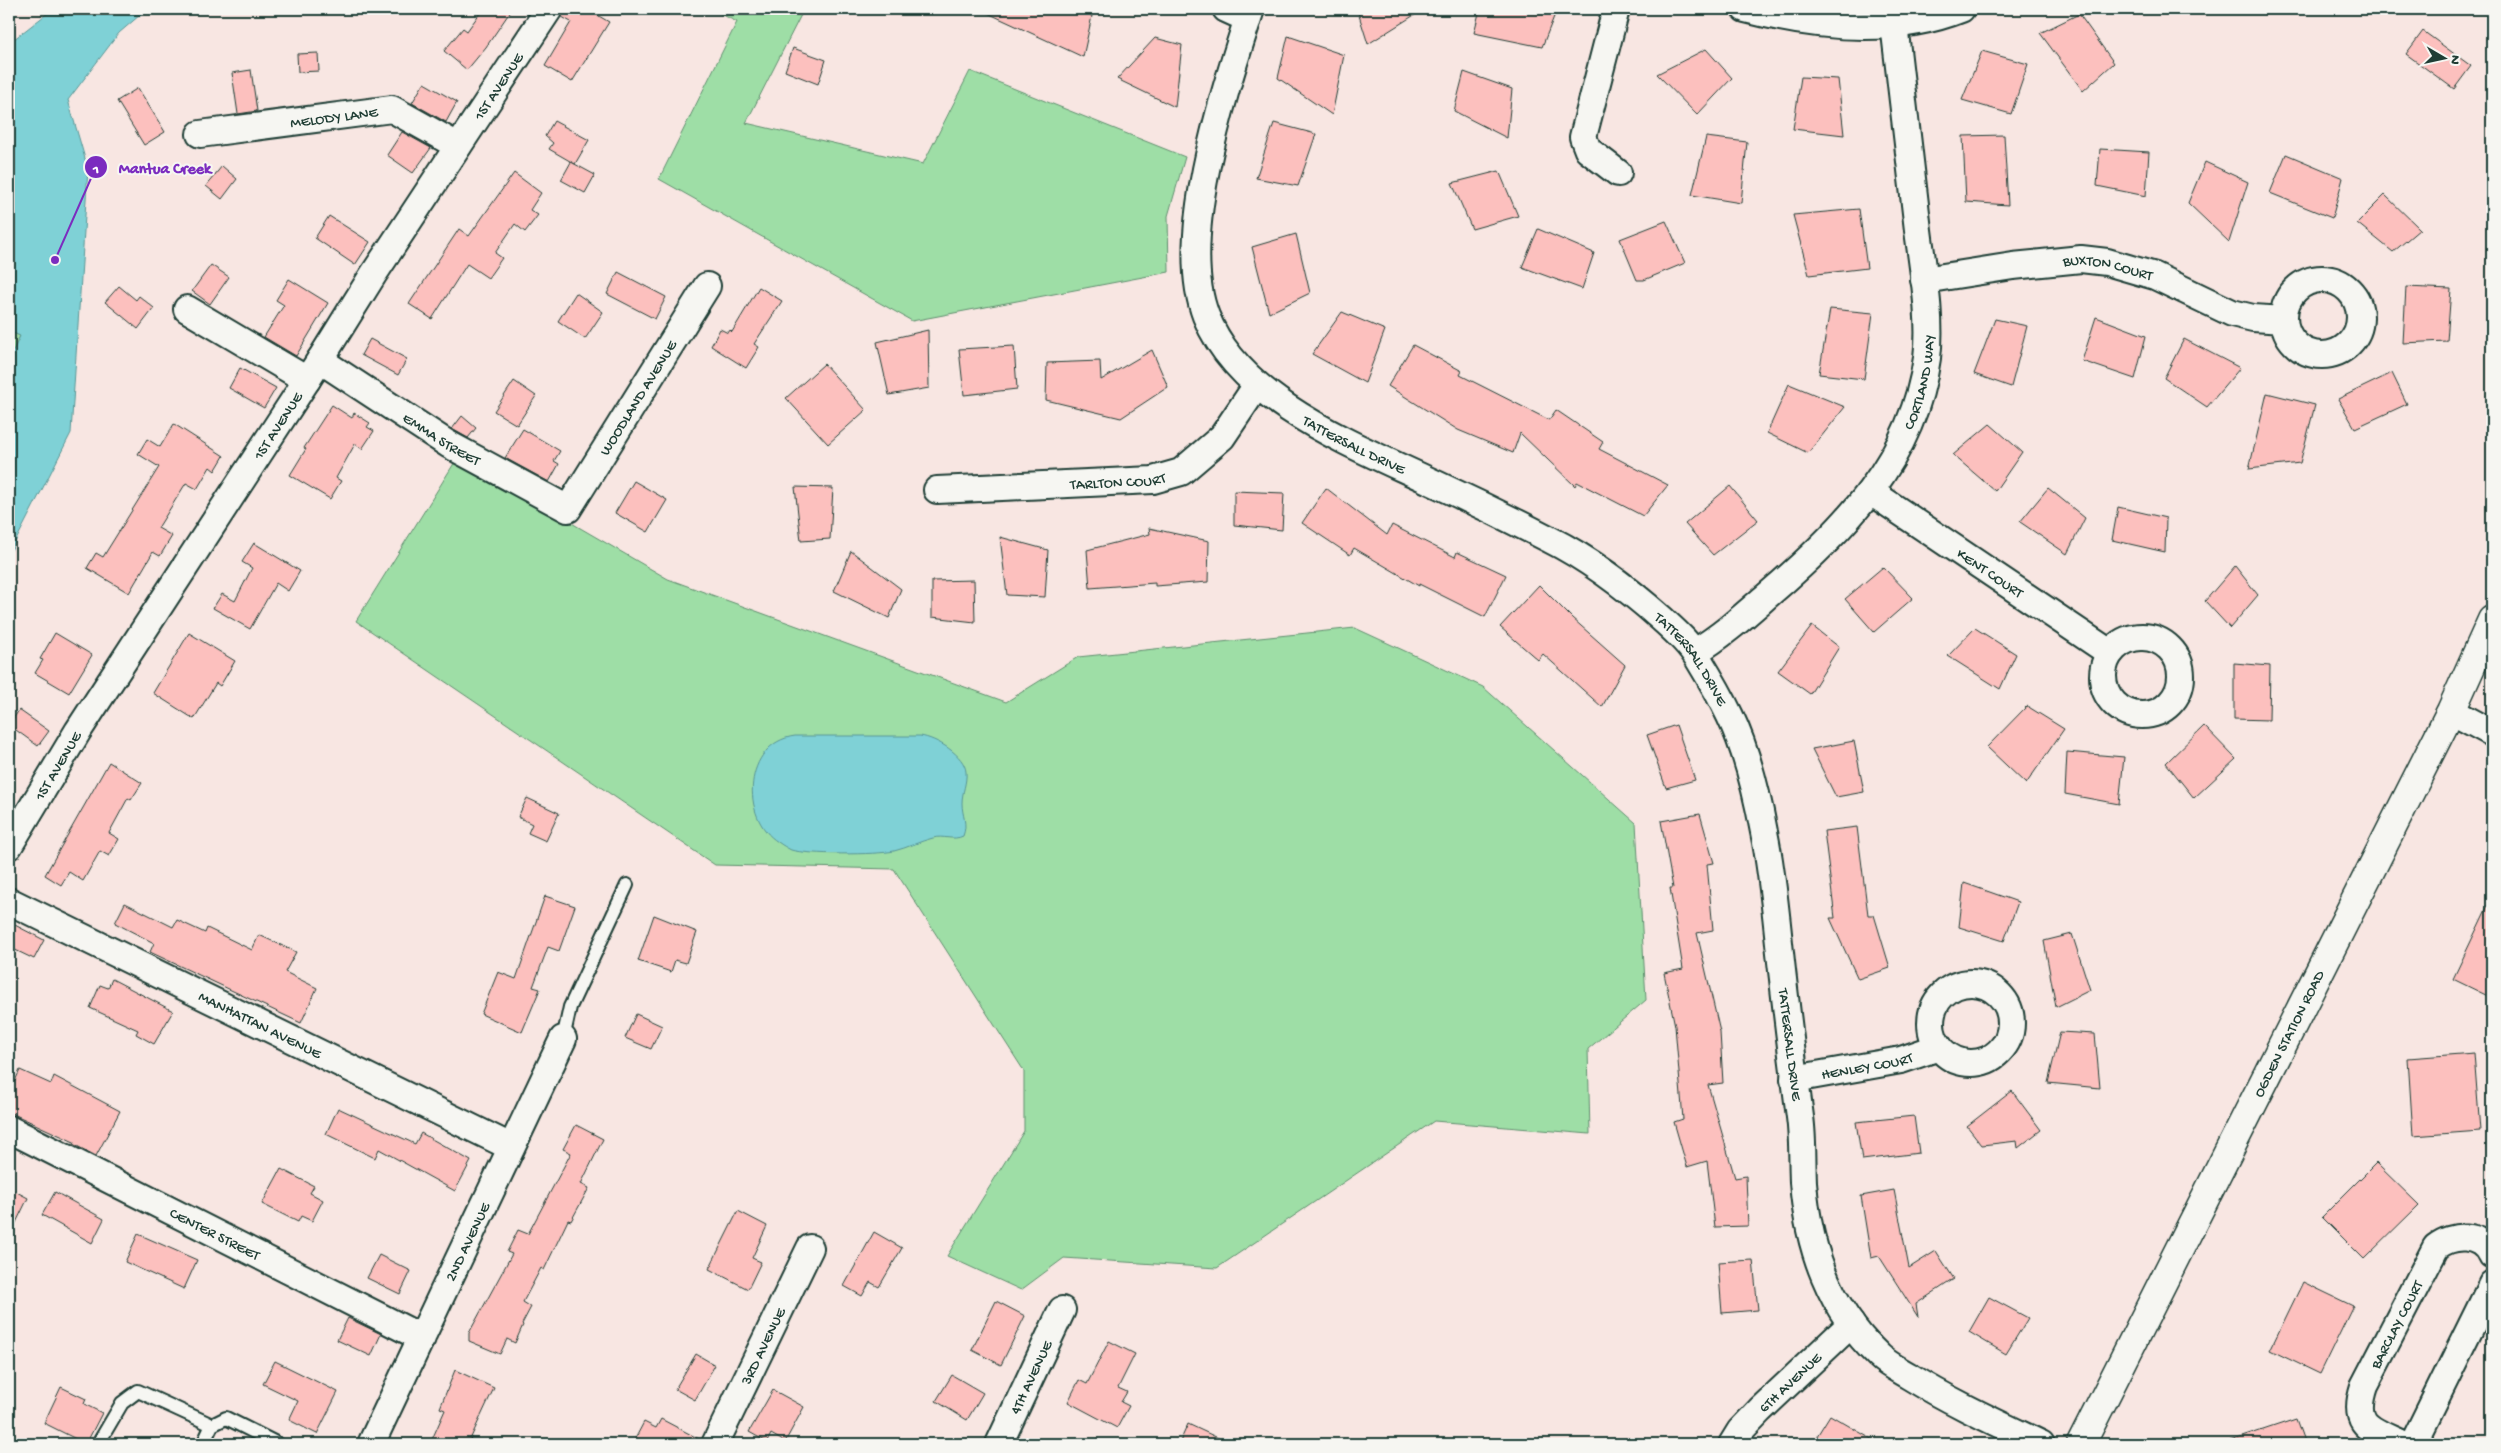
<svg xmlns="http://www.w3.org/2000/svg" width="2501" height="1453" font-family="'Gochi Hand',sans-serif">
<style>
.green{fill:#9edea6;stroke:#5e8e6d}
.water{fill:#7fd1d6;stroke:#599695}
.building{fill:#fcc0be;stroke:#1f3d34}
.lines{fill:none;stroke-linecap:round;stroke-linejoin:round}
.service-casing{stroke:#1f3d34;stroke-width:16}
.minor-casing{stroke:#1f3d34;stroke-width:30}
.tertiary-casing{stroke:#1f3d34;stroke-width:31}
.service{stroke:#f6f6f2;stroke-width:12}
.minor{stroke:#f6f6f2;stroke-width:26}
.tertiary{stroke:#f6f6f2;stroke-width:28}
.labels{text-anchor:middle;stroke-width:4;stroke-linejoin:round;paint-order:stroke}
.street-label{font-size:15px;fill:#1f3d34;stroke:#f6f6f2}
.leader{fill:none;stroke:#7b2cbf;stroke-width:2}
.callout-dot{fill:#7b2cbf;stroke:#f6f6f2;stroke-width:2}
.mark-label{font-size:15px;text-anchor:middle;font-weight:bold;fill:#fff}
.callout-label{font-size:16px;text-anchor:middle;font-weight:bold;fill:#7b2cbf;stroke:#f6f6f2;stroke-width:4;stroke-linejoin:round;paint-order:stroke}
</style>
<rect width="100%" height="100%" fill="#f8e6e2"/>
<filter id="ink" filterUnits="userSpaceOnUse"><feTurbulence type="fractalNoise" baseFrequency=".02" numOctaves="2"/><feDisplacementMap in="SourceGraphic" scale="10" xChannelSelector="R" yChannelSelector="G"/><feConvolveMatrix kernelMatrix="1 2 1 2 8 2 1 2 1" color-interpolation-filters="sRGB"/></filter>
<g filter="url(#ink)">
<!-- green -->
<g class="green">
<path d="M711,9H804L746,123L923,164L970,71L1185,157L1168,216L1169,272L912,321L659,179L737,22Z"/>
<path d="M9,331L20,336L9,360Z"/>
<path d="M458,457L668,579L1006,702L1078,657L1355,628L1483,687L1636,823L1646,1000L1588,1049L1590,1134L1434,1121L1217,1268L1064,1258L1021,1290L947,1256L1024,1131V1071L894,869L715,865L356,621Z"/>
</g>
<!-- water -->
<g class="water">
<path d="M53,9H147L119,33L68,100L88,169L71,433L9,554V360L20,336L9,331V43Z"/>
<path d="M795,736H920C936,738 965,755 966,772C967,783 962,792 962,803C962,816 968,823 963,836C953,841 943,835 933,838C920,841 907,848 894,851C876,855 807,855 791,850C787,848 782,845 778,842C740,818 743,743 795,736Z"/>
</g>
<!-- building -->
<g class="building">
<path d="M483,9H512L486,47L467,70L444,51L463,28L467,31Z"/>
<path d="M564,9H587L609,22L572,82L545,66L571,22L562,17Z"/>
<path d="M979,9H1080L1092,16L1083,57Z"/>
<path d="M1357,9H1424L1368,44Z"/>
<path d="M1480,9H1557L1542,47L1474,33Z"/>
<path d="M2079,14L2114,63L2083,91L2040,33Z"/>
<path d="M2423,31L2471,66L2454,89L2406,54Z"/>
<path d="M1288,36L1344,55L1332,115L1278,78Z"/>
<path d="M1155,38L1182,45L1175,107L1117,79Z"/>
<path d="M793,48L826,60L818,84L785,71Z"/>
<path d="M1706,49L1732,78L1697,115L1657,74Z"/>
<path d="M1982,51L2028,64L2011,114L1962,100Z"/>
<path d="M318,53L319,71L298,72L297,54Z"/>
<path d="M251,70L257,111L238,114L232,73Z"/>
<path d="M1464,72L1512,89L1507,138L1454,111Z"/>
<path d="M1801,77L1838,79L1844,135L1793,129Z"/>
<path d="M424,83L457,102L446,122L412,103Z"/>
<path d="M138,88L165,132L144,145L117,101Z"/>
<path d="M554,121L589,140L575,164L549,149L553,143L545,136Z"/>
<path d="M1274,123L1316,134L1298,186L1256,178Z"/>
<path d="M402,132L431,148L413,173L387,155Z"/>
<path d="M2004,135L2008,205L1966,202L1963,136Z"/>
<path d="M1706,137L1747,142L1741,203L1692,195Z"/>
<path d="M2100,149L2149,152L2146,196L2097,186Z"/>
<path d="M2286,154L2343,178L2332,218L2270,193Z"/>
<path d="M571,162L595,175L585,193L561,180Z"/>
<path d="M2205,162L2248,182L2229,242L2188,203Z"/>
<path d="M222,166L237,179L222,199L206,186Z"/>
<path d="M1499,171L1518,216L1472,229L1452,183Z"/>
<path d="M514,173L541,193L530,210L538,215L525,232L515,224L495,253L502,258L488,278L467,264L432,319L409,304L459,229L469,236Z"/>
<path d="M2385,195L2420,229L2393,252L2357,223Z"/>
<path d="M1859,209L1867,268L1809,275L1793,215Z"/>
<path d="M329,216L370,242L355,265L315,238Z"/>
<path d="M1666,221L1685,263L1644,280H1637L1620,239Z"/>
<path d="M1538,229L1594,253L1582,289L1522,267Z"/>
<path d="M1296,234L1310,293L1269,313L1252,247Z"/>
<path d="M211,265L229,277L210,304L192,291Z"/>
<path d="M618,272L666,297L655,319L607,294Z"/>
<path d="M289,279L328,303L296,356L264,337L284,305L276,300Z"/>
<path d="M119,286L136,300L139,296L154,308L138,329L105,302Z"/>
<path d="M759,287L782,301L754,344L759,347L746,368L711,346L720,329L728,333L730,330L732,332Z"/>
<path d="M2406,287L2451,289L2447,341L2403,343Z"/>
<path d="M576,293L603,312L585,339L558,321Z"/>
<path d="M1830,309L1873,313L1864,379L1819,374Z"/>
<path d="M1342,312L1385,330L1365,383L1312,354Z"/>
<path d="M2096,317L2146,336L2135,379L2082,361Z"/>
<path d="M1995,319L2027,326L2011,387L1974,374Z"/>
<path d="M928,330L929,388L889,395L877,342Z"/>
<path d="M370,339L407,359L398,375L361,355Z"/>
<path d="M2184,339L2240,368L2207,407L2164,378Z"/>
<path d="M1413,345L1462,371L1460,375L1549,420L1556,410L1603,442L1599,449L1668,485L1643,516L1577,482L1575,486L1520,433L1513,453L1458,430L1388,386Z"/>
<path d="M1014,346L1017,389L964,395L959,349Z"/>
<path d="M1152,350L1168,387L1121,418L1046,400L1047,363L1100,361L1101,380Z"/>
<path d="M824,364L866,410L828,444L786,398Z"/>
<path d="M240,368L276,388L264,408L229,388Z"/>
<path d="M2392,373L2407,404L2355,428L2338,399Z"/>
<path d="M514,381L536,396L517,425L494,411Z"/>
<path d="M1789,384L1845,407L1808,453L1767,433Z"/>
<path d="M2267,393L2315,405L2300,463L2249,469Z"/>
<path d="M332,405L352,418L354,413L370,423L367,427L374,431L362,449L355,444L336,478L341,481L330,499L290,475L306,449L304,448Z"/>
<path d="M462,416L476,428L468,438L452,429Z"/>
<path d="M174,424L224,456L215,471L210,467L197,489L186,483L158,528L172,536L160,556L153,552L129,593L87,568L96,553L103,557L159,467L138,454L147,439L160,447Z"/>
<path d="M1990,424L2022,452L1995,491L1953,455Z"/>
<path d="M523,429L560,451L554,461L559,464L549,482L505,458Z"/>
<path d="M634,481L667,500L648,532L615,513Z"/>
<path d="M1730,486L1758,520L1713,555L1685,524Z"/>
<path d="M795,487L833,488L830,539L801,541Z"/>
<path d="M1326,488L1387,535L1392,525L1455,557L1457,552L1506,575L1485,617L1419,584V586L1354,548L1350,555L1302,523Z"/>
<path d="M2048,488L2085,518L2067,554L2020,522Z"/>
<path d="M1234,491L1284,493L1282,530L1234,525Z"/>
<path d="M2118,507L2166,518L2165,552L2112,540Z"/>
<path d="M1149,528L1209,541L1208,582L1155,586V583L1090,588L1087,550L1150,534Z"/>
<path d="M1000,537L1048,550L1045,597L1007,595Z"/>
<path d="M254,543L300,571L288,591L276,583L250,629L213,608L222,594L235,601L252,568L242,562Z"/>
<path d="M851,551L901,589L889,618L834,591Z"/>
<path d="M2235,566L2258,595L2230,628L2205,601Z"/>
<path d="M1883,567L1913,598L1874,632L1845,599Z"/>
<path d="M974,580L975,622L932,617V581Z"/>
<path d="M1539,585L1572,618L1625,665L1602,707L1543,654L1538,660L1500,627Z"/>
<path d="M1812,626L1839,647L1810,694L1778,671Z"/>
<path d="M1975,628L2016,654L2000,689L1948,656Z"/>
<path d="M55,633L92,655L69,693L35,673L43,660L40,659Z"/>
<path d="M189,633L235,661L220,686L216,683L194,719L153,693Z"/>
<path d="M2234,663L2270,666L2269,720L2234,719Z"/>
<path d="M2027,706L2064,729L2026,784L1987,747Z"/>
<path d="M19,710L49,731L38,746L9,725Z"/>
<path d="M1676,725L1695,780L1666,788L1647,735Z"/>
<path d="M2204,726L2236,759L2194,798L2166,763Z"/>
<path d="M1854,741L1864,792L1836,797L1812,749Z"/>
<path d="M2067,752L2124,757L2119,804L2065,794Z"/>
<path d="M109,762L142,783L131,800L128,798L109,833L119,839L109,856L100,851L83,881L69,872L61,885L45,875Z"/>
<path d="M527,798L559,813L546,841L528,833L532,824L518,817Z"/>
<path d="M1700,814L1714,863L1707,864L1713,930L1697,933L1720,1032L1723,1083L1708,1085L1735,1178L1746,1176L1748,1226L1715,1227L1707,1161L1687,1167L1674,1122L1683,1119L1675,1026L1664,973L1683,969L1670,888H1673L1661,821Z"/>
<path d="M1857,827L1868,915H1874L1890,968L1858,979L1830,918H1835L1824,831Z"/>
<path d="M1964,883L2018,902L2004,941L1959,927Z"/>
<path d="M545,896L575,906L559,951L548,947L533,987L540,989L522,1032L481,1014L498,972L516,979Z"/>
<path d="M2492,897V998L2453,979Z"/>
<path d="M125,903L173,927L177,920L205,933L207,928L252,950L259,935L296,952L285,972L317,988L301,1023L150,952L154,943L115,923Z"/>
<path d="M654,915L697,932L686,963L675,960L671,972L638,961Z"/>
<path d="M9,922L44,940L34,959L9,947Z"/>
<path d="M2072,934L2090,990L2056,1007L2044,941Z"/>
<path d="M112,979L173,1011L154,1044L136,1034L138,1030L90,1008L100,985L108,988Z"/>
<path d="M636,1014L662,1026L651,1049L625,1038Z"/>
<path d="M2060,1032L2095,1034L2100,1088L2048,1083Z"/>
<path d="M2474,1053L2480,1131L2413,1136L2408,1058Z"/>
<path d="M20,1070L51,1084L54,1076L120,1111L96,1156L73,1144L74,1142L9,1112V1078L15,1081Z"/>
<path d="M2012,1091L2041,1130L2018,1148L2017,1141L1982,1145L1967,1126Z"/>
<path d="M338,1108L415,1144L421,1133L471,1161L455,1191L379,1149L375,1158L326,1134Z"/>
<path d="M1914,1116L1919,1153L1862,1160L1856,1122Z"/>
<path d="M576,1125L603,1139L581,1184L589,1188L571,1221L568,1220L544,1270L541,1268L523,1302L531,1307L522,1324L523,1325L515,1343L507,1339L500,1354L469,1341V1333L512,1254L507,1252L518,1230L528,1234L571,1153L563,1149Z"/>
<path d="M2376,1163L2419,1205L2364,1259L2322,1217Z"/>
<path d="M281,1169L314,1186L310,1193L323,1200L312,1221L301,1216L298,1222L262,1204Z"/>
<path d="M9,1188L28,1198L9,1237Z"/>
<path d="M1894,1190L1909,1268L1936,1251L1954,1279L1916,1304L1918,1317L1879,1256L1871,1258L1861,1196Z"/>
<path d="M55,1192L104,1219L92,1243L42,1215Z"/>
<path d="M738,1211L767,1226L752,1258L761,1262L748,1289L709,1269Z"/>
<path d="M874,1232L902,1248L879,1287L870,1282L862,1296L844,1286Z"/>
<path d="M138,1234L197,1260L184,1289L125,1262Z"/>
<path d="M379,1255L411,1271L400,1294L367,1278Z"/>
<path d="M1753,1260L1758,1310L1722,1313L1718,1262Z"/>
<path d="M2303,1282L2353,1306L2320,1374L2270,1350Z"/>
<path d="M1989,1297L2028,1318L2006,1354L1969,1332Z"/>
<path d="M996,1301L1025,1316L1001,1365L972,1350Z"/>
<path d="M348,1318L381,1334L371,1356L337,1340Z"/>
<path d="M1109,1341L1135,1354L1118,1388L1127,1392L1121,1402L1129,1406L1117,1428L1068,1402L1079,1380L1087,1384Z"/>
<path d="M696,1354L715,1365L695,1400L675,1389Z"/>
<path d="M275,1361L338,1392L317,1434L289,1420L298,1401L263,1384Z"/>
<path d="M455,1370L494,1388L468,1444H430L445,1410L440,1408Z"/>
<path d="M952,1375L983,1393L967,1420L936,1401Z"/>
<path d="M61,1387L86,1399L84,1404L102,1413L86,1444L44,1423Z"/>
<path d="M773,1390L804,1407L785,1442L771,1434L767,1442L749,1432Z"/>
<path d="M1830,1415L1880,1444H1812Z"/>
<path d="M661,1419L701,1440L700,1444H646L635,1439L644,1422L656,1428Z"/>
<path d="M2296,1419L2305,1444H2230V1441Z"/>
<path d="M1188,1424L1231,1444H1179Z"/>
</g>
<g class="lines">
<defs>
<g id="service">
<path d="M563,1039L570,1007L627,885"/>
<path d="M98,1444L122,1403L138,1391L212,1425"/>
<path d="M203,1444L212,1425L226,1418L278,1444"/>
</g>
<g id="minor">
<path d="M1226,9L1248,19"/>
<path id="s1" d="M1251,9C1226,87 1175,237 1206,316C1240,402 1354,445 1432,482C1471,500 1510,519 1549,539C1591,560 1626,587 1662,619C1675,631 1690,644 1699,660C1710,678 1721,697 1730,716C1747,751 1757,794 1764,832C1774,880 1777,930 1783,979C1788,1025 1794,1071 1800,1117C1803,1138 1802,1160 1803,1182C1808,1247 1830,1310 1879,1356C1887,1364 1899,1370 1909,1376C1951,1402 1997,1423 2041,1444"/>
<path d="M1616,9L1583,137L1588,150L1618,173"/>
<path d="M1745,9C1814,27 1893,36 1961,9"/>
<path id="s2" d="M200,134L392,109L458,146"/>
<circle cx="2322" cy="317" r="38"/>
<path id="s3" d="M1924,280L2013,266L2081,259L2107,262L2155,276L2232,313L2253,318L2284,320"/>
<path d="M187,309L307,380"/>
<path id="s4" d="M320,360L448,444L568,509L707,286"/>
<path id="s5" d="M937,490L1153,480L1181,472L1222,437L1257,385"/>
<path id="s6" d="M1871,492L2110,653"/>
<circle cx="2142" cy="676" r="39"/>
<path id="s7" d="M1695,652C1722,636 1745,615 1769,594C1844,530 1913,460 1927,358C1932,319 1923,270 1918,230C1910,162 1902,93 1894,24"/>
<path d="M2451,711L2492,733"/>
<path id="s8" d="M9,846L78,731L320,360L373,275L549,9"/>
<path id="s9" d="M9,901L511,1147"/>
<circle cx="1971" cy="1023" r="40"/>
<path id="s10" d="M1794,1079L1901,1060L1939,1047"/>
<path id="s11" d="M9,1129L422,1338"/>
<path id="s12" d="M371,1444L563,1039"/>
<path id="s13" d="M715,1444L810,1248"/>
<path id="s14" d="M999,1444L1062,1310"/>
<path id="s15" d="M1732,1444L1740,1431L1760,1410L1851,1324"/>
<path id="s16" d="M2402,1444C2370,1429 2351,1426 2364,1386L2436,1247C2452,1234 2482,1232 2492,1255"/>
<path d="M2413,1444L2492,1284"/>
</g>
<g id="tertiary">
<path id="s17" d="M2081,1444L2451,711L2492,620"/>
</g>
</defs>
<!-- service casing -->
<use href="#service" class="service-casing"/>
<!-- minor casing -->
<use href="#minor" class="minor-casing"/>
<!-- tertiary casing -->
<use href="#tertiary" class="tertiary-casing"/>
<!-- service -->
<use href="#service" class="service"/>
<!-- minor -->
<use href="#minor" class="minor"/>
<!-- tertiary -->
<use href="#tertiary" class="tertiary"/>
</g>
</g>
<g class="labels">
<!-- street labels -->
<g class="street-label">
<text dy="5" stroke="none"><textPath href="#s8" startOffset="904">1ST AVENUE</textPath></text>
<text dy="5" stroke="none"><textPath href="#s2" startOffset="135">MELODY LANE</textPath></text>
<text dy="5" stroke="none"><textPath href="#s3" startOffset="186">BUXTON COURT</textPath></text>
<text dy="5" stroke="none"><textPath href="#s7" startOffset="360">CORTLAND WAY</textPath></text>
<text dy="5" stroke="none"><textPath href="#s4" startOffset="421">WOODLAND AVENUE</textPath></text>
<text dy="5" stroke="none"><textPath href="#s8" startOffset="499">1ST AVENUE</textPath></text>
<text dy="5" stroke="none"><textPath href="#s4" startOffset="145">EMMA STREET</textPath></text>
<text dy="5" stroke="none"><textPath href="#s1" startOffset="516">TATTERSALL DRIVE</textPath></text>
<text dy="5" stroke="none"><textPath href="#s5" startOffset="181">TARLTON COURT</textPath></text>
<text dy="5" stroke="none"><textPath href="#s6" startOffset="144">KENT COURT</textPath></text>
<text dy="5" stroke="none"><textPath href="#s1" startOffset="921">TATTERSALL DRIVE</textPath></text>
<text dy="5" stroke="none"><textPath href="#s8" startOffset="94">1ST AVENUE</textPath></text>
<text dy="5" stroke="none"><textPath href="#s9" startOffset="280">MANHATTAN AVENUE</textPath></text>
<text dy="5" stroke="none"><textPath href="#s17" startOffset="460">OGDEN STATION ROAD</textPath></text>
<text dy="5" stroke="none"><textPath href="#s1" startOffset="1326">TATTERSALL DRIVE</textPath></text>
<text dy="5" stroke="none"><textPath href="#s10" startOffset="74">HENLEY COURT</textPath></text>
<text dy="5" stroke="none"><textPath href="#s11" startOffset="231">CENTER STREET</textPath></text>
<text dy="5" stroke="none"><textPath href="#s12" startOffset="224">2ND AVENUE</textPath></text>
<text dy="5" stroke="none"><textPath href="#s16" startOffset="151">BARCLAY COURT</textPath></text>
<text dy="5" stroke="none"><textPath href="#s13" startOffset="109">3RD AVENUE</textPath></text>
<text dy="5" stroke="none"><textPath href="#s14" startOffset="74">4TH AVENUE</textPath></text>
<text dy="5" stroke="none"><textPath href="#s15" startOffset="85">6TH AVENUE</textPath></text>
</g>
</g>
<!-- callouts -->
<path class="leader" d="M55 260L96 167"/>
<g class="callout-dot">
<circle cx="55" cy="260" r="5"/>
<circle cx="96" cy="167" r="12"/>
</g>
<g class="mark-label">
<text x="96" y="173">1</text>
</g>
<g class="callout-label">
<text x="165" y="173">Mantua Creek</text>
</g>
<!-- margin -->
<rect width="2501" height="1453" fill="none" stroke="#f6f6f2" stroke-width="30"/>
<rect x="15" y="15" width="2471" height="1423" fill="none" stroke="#1f3d34" stroke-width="2" filter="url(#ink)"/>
<!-- north arrow -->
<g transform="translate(2444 58) rotate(99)" stroke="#f6f6f2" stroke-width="4" paint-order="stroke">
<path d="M0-4L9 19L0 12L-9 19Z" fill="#1f3d34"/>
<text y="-8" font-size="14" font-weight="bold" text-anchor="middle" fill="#1f3d34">N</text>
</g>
</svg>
